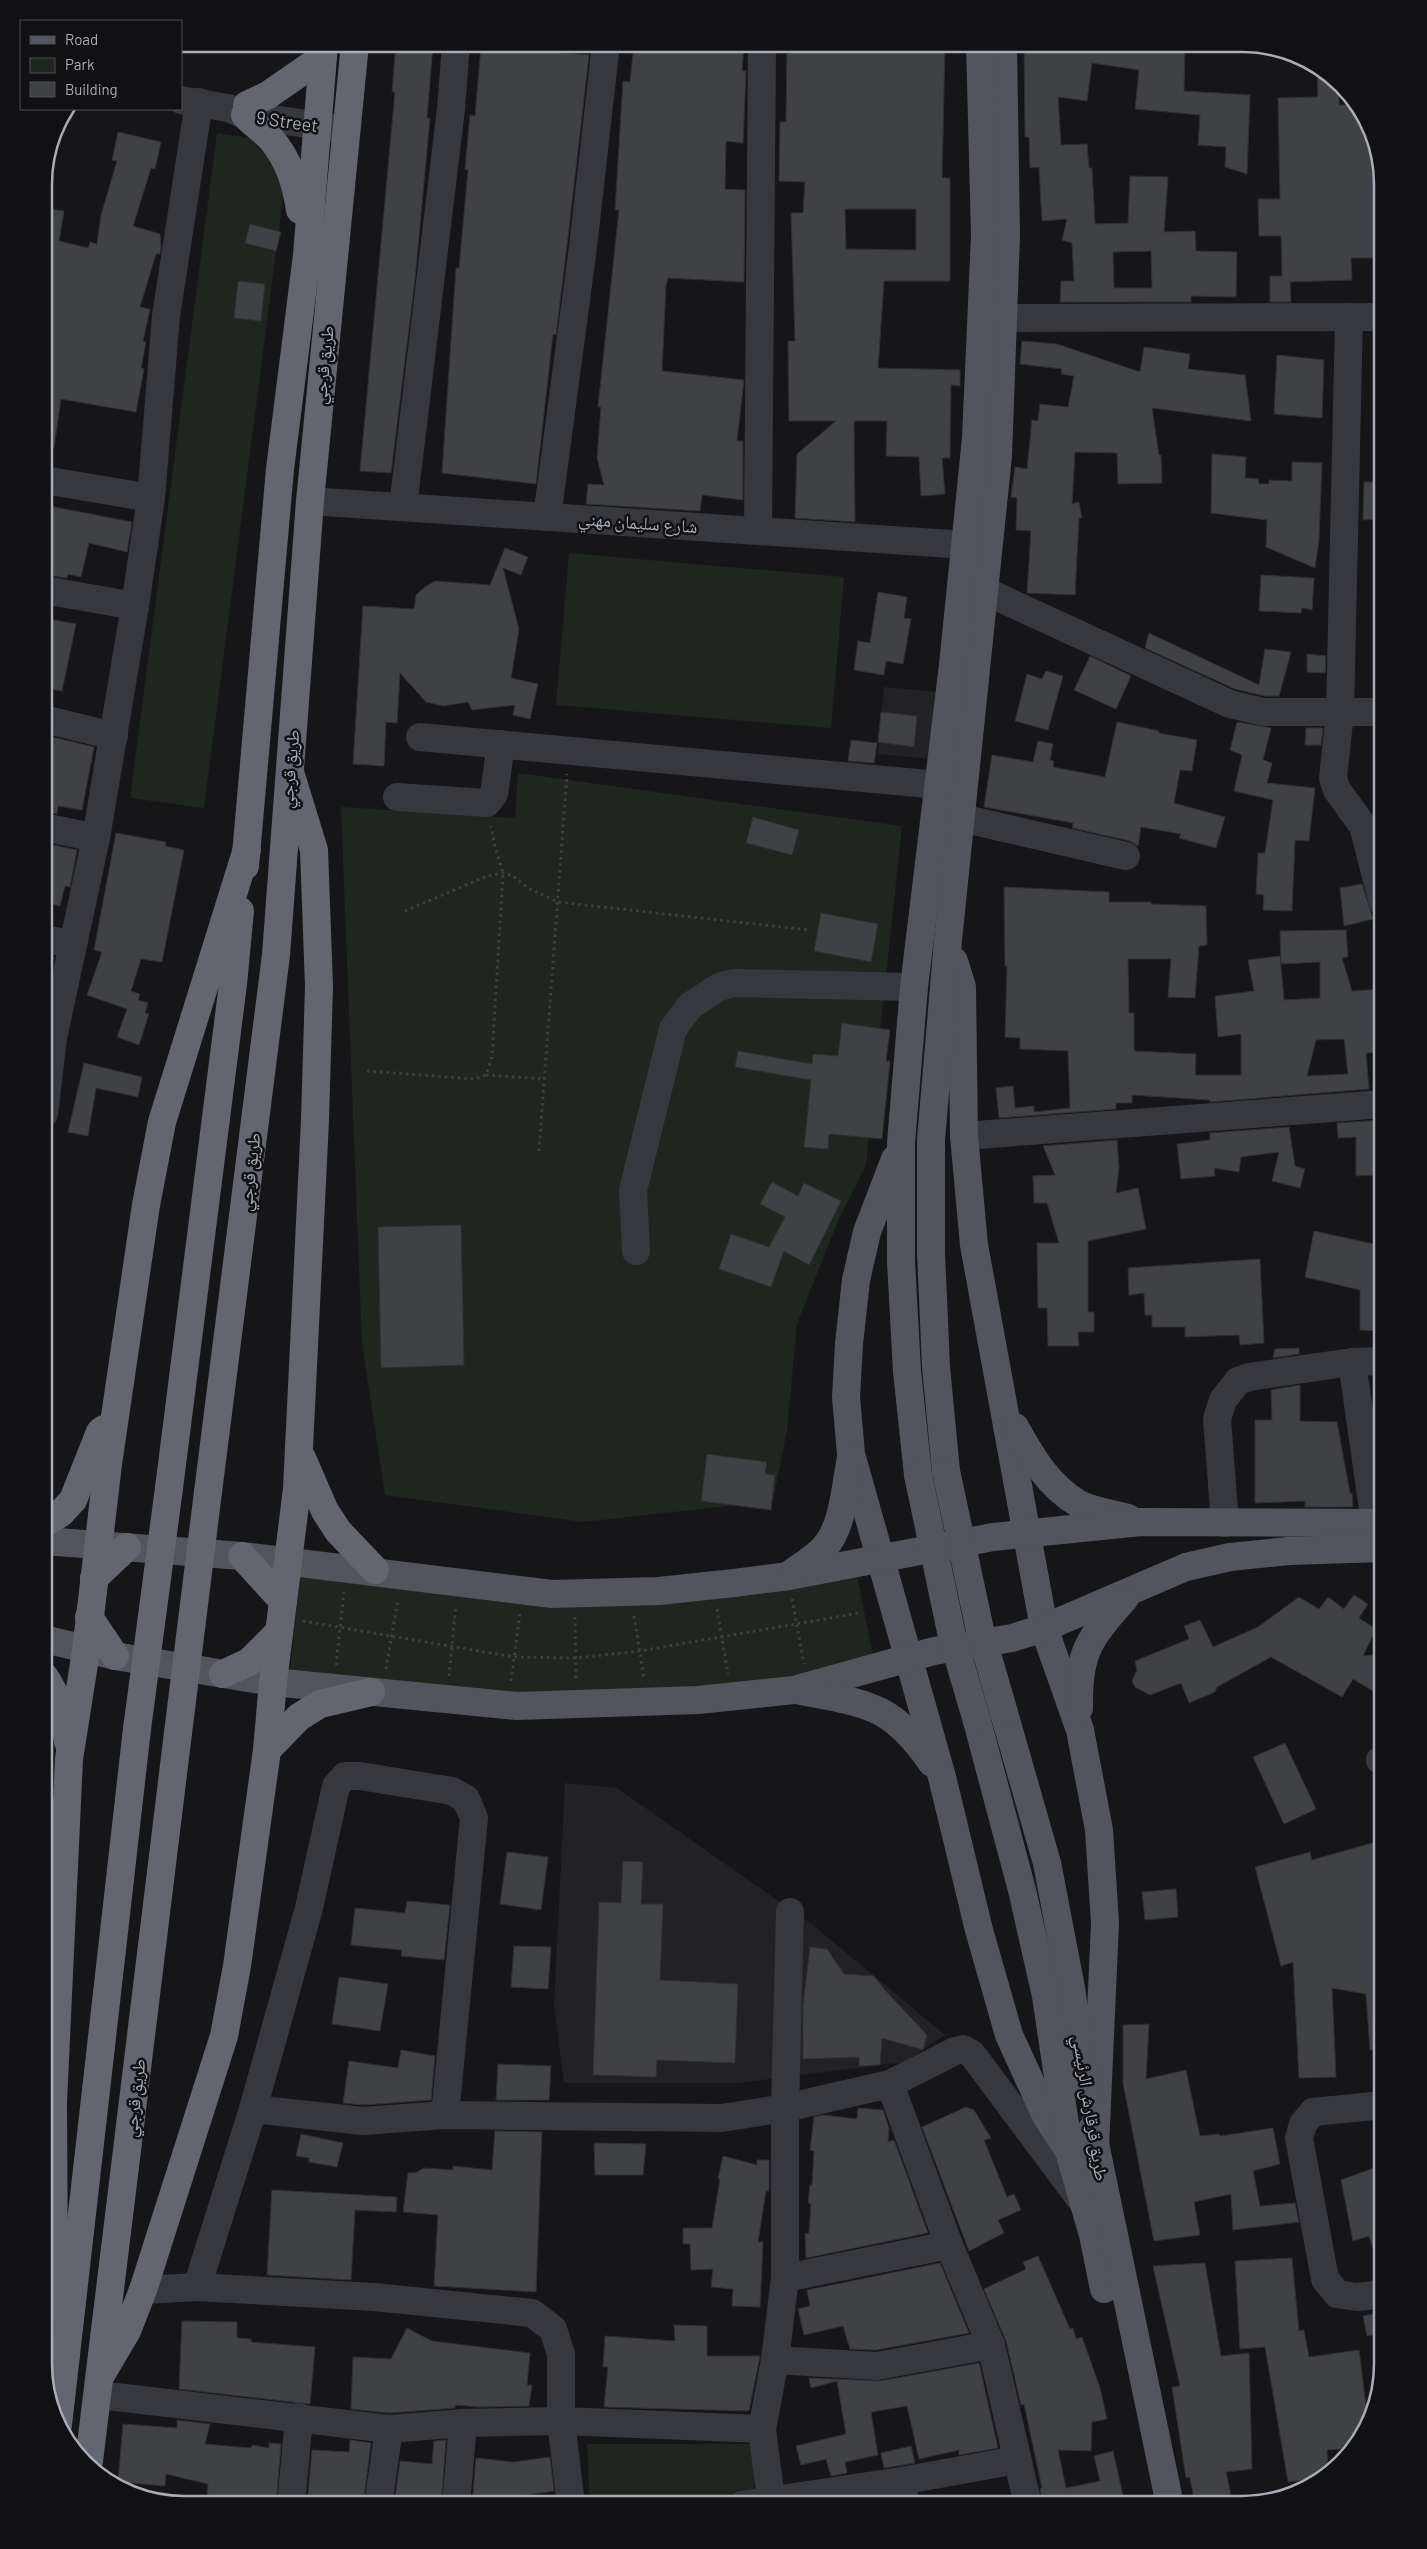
<svg xmlns="http://www.w3.org/2000/svg" width="1427" height="2549" font-family="Barlow,'Noto Naskh Arabic',sans-serif">
<style>
.built{fill:#222225}
.green{fill:#1e261f}
.building{fill:#404145;stroke:#303034;fill-rule:evenodd}
.lines{fill:none;stroke-linecap:round;stroke-linejoin:round}
.path{stroke:#3d3f44;stroke-width:3;stroke-dasharray:2.5 4;stroke-linecap:butt}
.minor{stroke:#37383d;stroke-width:28}
.major{stroke:#53555c;stroke-width:28}
.highway{stroke:#63666e;stroke-width:28}
.major-bridge{stroke:#53555c;stroke-width:28}
.highway-bridge{stroke:#63666e;stroke-width:28}
.labels{text-anchor:middle;stroke-width:5;stroke-linejoin:round;paint-order:stroke}
.street-label{font-size:18px;fill:#a8adb8;stroke:#111113}
.rim{fill:none;stroke:#a8adb8;stroke-width:2.5}
</style>
<rect width="100%" height="100%" fill="#161618"/>
<!-- built -->
<g class="built">
<path d="M884,687L938,692L931,759L878,754Z"/>
<path d="M565,1783L617,1788L814,1926L945,2035L904,2062L739,2083H564L554,2004Z"/>
</g>
<!-- green -->
<g class="green">
<path d="M217,133L249,138L280,170L283,198L204,808L130,798Z"/>
<path d="M569,553L844,577L831,728L556,705Z"/>
<path d="M518,773L902,826L866,1165L838,1221L797,1324L787,1430L773,1501L583,1522L385,1495L362,1344L341,807L515,818Z"/>
<path d="M856,1571L874,1661L785,1682L576,1700L290,1671L300,1577L574,1603Z"/>
<path d="M587,2444H753L754,2496L699,2505H590Z"/>
</g>
<!-- building -->
<g class="building">
<path d="M396,44H433L427,118H430L415,279L391,473L360,471L395,92H392Z"/>
<path d="M634,44H744L742,71H746L743,143L726,141L725,189L745,190L744,282L668,278L666,285L662,371L744,380L737,441H743V500L702,495L700,511L586,504L588,484L604,485L597,458L601,407H598L619,210H615L623,81L630,82Z"/>
<path d="M787,44H945L942,178H950V281H884L878,368L960,370V386L951,385L950,458H942L945,494L921,496L919,457L886,456L887,421H854L855,522L795,518L797,454L836,421H789L788,341H795L791,213H803L805,182L779,181L780,122H786ZM845,209H916V250L846,249Z"/>
<path d="M1024,44H1099L1149,51V44H1185L1184,91L1250,95L1247,174L1225,167L1226,147L1198,145L1200,115L1135,109L1139,70L1092,63L1087,101L1058,97L1061,145L1087,144L1089,168H1092L1095,224L1128,223L1130,176L1168,177L1164,232L1195,231L1196,251L1237,252L1236,297L1191,296V302H1060L1061,281H1074L1072,243L1062,240L1067,219L1042,221L1039,167L1030,168L1029,137H1025ZM1151,251L1152,288H1114L1113,252Z"/>
<path d="M481,46L589,55L567,245L556,335L553,334L536,484L442,473L456,268H459L468,170L465,169L470,115L475,116Z"/>
<path d="M1317,66L1339,89V105H1354L1369,123L1383,185V258H1351L1352,280L1290,282L1291,302H1270V276H1282L1281,236H1259L1258,199H1280L1278,98L1318,97Z"/>
<path d="M118,132L161,142L155,169L151,168L133,226L160,234L161,248L160,254H156L140,307L150,309L143,341L146,342L141,368L144,369L136,412L61,399L54,448L44,447V208L64,211L59,241L88,248L90,242L97,244L101,215L117,161L112,160Z"/>
<path d="M250,224L281,232L276,251L245,243Z"/>
<path d="M238,281L265,284L261,321L234,318Z"/>
<path d="M1022,341L1057,344L1140,372L1144,347L1190,354L1188,369L1245,375L1251,421L1152,408L1159,455H1161L1162,483L1118,484L1117,453L1075,452L1072,504L1079,502L1082,518H1079L1075,595L1027,593L1031,531L1016,530L1017,498L1011,497L1015,467L1027,469L1032,420L1038,421L1040,404L1068,407L1074,376L1061,374L1062,369L1020,364Z"/>
<path d="M1277,355L1324,360L1322,418L1274,414Z"/>
<path d="M1212,454L1246,457L1245,478L1258,479L1259,484H1269V480L1292,481V462L1322,463L1319,539L1315,568L1266,547L1267,520L1211,513Z"/>
<path d="M1364,482H1383V519L1363,520Z"/>
<path d="M44,505L132,522L127,552L89,543L81,577L68,574L67,578L44,575Z"/>
<path d="M505,548L528,557L521,575L503,568L519,629L511,678L538,684L530,719L513,715L515,705L472,710L468,702L443,706L426,702L400,673L397,723L386,722L384,766L353,764L363,606L414,609L416,595L425,587L435,581L490,585Z"/>
<path d="M1261,575L1314,578L1312,610L1302,608L1301,613L1259,611Z"/>
<path d="M878,592L907,597L904,618L911,619L903,664L886,661L884,675L854,670L858,641L870,643Z"/>
<path d="M44,618L76,624L62,691L44,688Z"/>
<path d="M1149,633L1259,685L1265,649L1291,652L1279,696H1265L1235,689L1145,648Z"/>
<path d="M1307,654L1326,656L1325,673L1307,672Z"/>
<path d="M1090,656L1131,676L1116,709L1074,690Z"/>
<path d="M1046,671L1063,676L1048,730L1015,721L1027,674L1042,679Z"/>
<path d="M881,712L917,716L914,747L878,742Z"/>
<path d="M1117,722L1159,731V733L1197,740L1192,771L1180,770L1174,803L1225,817L1216,848L1179,838L1181,834L1141,827L1138,846L1130,841L1072,828L1073,823L984,807L992,755L1033,762L1038,741L1053,744L1050,760L1054,761L1053,767L1105,777Z"/>
<path d="M1237,722L1271,728L1263,760L1272,763L1267,783L1315,788L1309,841L1295,840L1292,911L1263,910L1264,895L1256,894L1258,853H1265L1273,800L1234,791L1242,755L1230,750Z"/>
<path d="M1306,728H1323L1321,745H1305Z"/>
<path d="M44,735L94,747L82,810L58,806L57,814L44,812Z"/>
<path d="M851,740L877,743L874,763L848,761Z"/>
<path d="M753,817L799,830L792,855L746,843Z"/>
<path d="M116,833L166,842L165,846L184,850L162,962L141,959L131,991L140,994L138,1000L148,1003L145,1013L149,1014L139,1045L117,1037L127,1009L87,995L102,952L94,950Z"/>
<path d="M44,843L77,850L70,887L65,886L60,906L44,902Z"/>
<path d="M1362,884L1373,919L1344,926L1340,888Z"/>
<path d="M1004,887L1109,892V902H1151V904L1206,906L1207,945L1199,946L1195,998L1168,997L1171,959H1128L1129,1013H1134V1051L1196,1054L1195,1075H1241V1034L1218,1037L1215,996L1254,991L1248,960L1280,956L1284,1000L1320,998V962L1281,964L1280,931L1346,930L1348,957L1342,958L1352,991L1383,989V1052L1366,1053L1369,1089L1210,1102V1100L1132,1095V1103H1116V1109L999,1118L996,1088L1013,1086L1015,1108L1034,1106V1112L1070,1108L1068,1051L1020,1049V1038L1005,1037L1007,966H1005ZM1344,1039L1348,1074L1307,1076L1316,1040Z"/>
<path d="M821,913L878,924L871,962L814,951Z"/>
<path d="M45,955L54,957L45,1002L44,961Z"/>
<path d="M842,1023L890,1030L886,1061H890L882,1139L829,1134L828,1149L804,1147L811,1080L735,1067L738,1051L812,1064L813,1054L838,1056Z"/>
<path d="M84,1063L142,1077L138,1097L96,1088L88,1136L68,1132Z"/>
<path d="M1383,1120V1129H1380L1376,1175L1356,1176V1137L1338,1138L1337,1123Z"/>
<path d="M1289,1127L1295,1166L1305,1169L1300,1188L1272,1181L1279,1152L1241,1157L1239,1172L1214,1168L1215,1176L1181,1179L1177,1144L1210,1140V1133Z"/>
<path d="M1117,1140L1119,1168L1116,1193L1138,1188L1146,1229L1088,1241V1312H1094V1332H1078L1079,1346H1048L1047,1308H1038L1037,1243H1059L1047,1203H1034L1033,1176L1055,1175L1043,1146Z"/>
<path d="M772,1182L798,1196L804,1183L841,1201L809,1265L784,1251L771,1287L719,1269L731,1234L769,1247L785,1217L760,1204Z"/>
<path d="M461,1225L464,1365L381,1368L378,1227Z"/>
<path d="M1314,1231L1383,1246V1331L1360,1330V1290L1305,1277Z"/>
<path d="M1260,1259L1264,1343L1240,1345L1239,1335L1185,1337V1327H1152V1315H1145L1144,1293L1129,1295L1128,1268Z"/>
<path d="M1299,1348V1354L1273,1358L1275,1349Z"/>
<path d="M1300,1385V1421L1337,1422L1350,1493H1352L1353,1507H1305V1501L1255,1503V1420H1272L1271,1390Z"/>
<path d="M707,1454L767,1462L765,1474L775,1475L771,1510L701,1501Z"/>
<path d="M1354,1595L1368,1604L1359,1618L1376,1629L1363,1656L1383,1654V1697L1353,1679L1342,1697L1271,1657L1217,1687L1215,1692L1189,1703L1181,1683L1150,1695L1135,1687L1132,1681L1137,1670L1135,1661L1189,1639L1184,1626L1200,1620L1213,1647L1258,1627L1299,1597L1319,1609L1328,1597L1344,1609Z"/>
<path d="M1285,1743L1316,1809L1284,1824L1253,1757Z"/>
<path d="M1383,1840V2050H1370L1366,1994L1332,1988L1336,2077L1299,2078L1293,1962L1281,1966L1255,1867L1310,1852L1312,1860Z"/>
<path d="M507,1852L548,1857L541,1910L500,1904Z"/>
<path d="M623,1861L643,1862L641,1904H663L660,1980L738,1984L735,2063L657,2060L656,2077L593,2075L599,1902L621,1903Z"/>
<path d="M1176,1889L1178,1917L1145,1920L1142,1892Z"/>
<path d="M407,1901L450,1905L444,1960L401,1956L402,1950L351,1945L355,1908L405,1913Z"/>
<path d="M514,1946L551,1947L548,1989L511,1987Z"/>
<path d="M810,1947L827,1949L844,1974L874,1976L884,1989L927,2035L923,2050L882,2038L880,2065L859,2066V2057L803,2059V2006Z"/>
<path d="M339,1977L388,1984L380,2031L332,2024Z"/>
<path d="M1149,2024L1146,2079L1186,2070L1200,2136L1219,2134L1220,2136L1273,2128L1280,2164L1253,2171L1260,2206L1295,2203L1299,2222L1233,2230L1231,2194L1194,2202L1200,2235L1154,2241L1123,2083V2025Z"/>
<path d="M401,2050L435,2056L431,2100L363,2105L343,2103L349,2061L398,2068Z"/>
<path d="M498,2064L551,2066L549,2100H496Z"/>
<path d="M966,2107L974,2110L991,2138L984,2140L1007,2197L1014,2194L1021,2210L998,2220L1004,2233L969,2251L922,2127Z"/>
<path d="M858,2108L883,2110L889,2128L888,2142L894,2140L928,2233L806,2258L805,2234L809,2233L811,2204L808,2203L810,2185H812L814,2151L810,2150L814,2117L824,2115L857,2119Z"/>
<path d="M495,2131L542,2132L536,2292L434,2286L438,2215L403,2212L408,2173H415L424,2168L453,2170V2166L492,2170Z"/>
<path d="M301,2134L343,2143L337,2167L309,2162V2158L296,2156Z"/>
<path d="M594,2143L646,2144L643,2175H595Z"/>
<path d="M723,2156L757,2165V2160H769V2191H766L758,2242H763L760,2307L732,2306L733,2289L711,2287L713,2269L691,2270L690,2244H683V2228H712L720,2179H718Z"/>
<path d="M1374,2168L1383,2199V2267H1379L1369,2236L1353,2241L1341,2180Z"/>
<path d="M272,2190L397,2197L396,2212L355,2210L351,2280L267,2275Z"/>
<path d="M1038,2256L1070,2329L1073,2328L1076,2339L1082,2337L1100,2388L1107,2419L1092,2422L1091,2451L1058,2450L1066,2488L1100,2481L1094,2456L1113,2451L1125,2505H1043L1040,2488H1042L1024,2404L1021,2405L1006,2341L984,2289L1026,2269L1023,2262Z"/>
<path d="M1292,2258L1299,2331L1304,2330L1309,2357L1359,2350L1366,2406L1371,2405L1360,2442L1353,2448L1327,2450L1328,2470L1319,2478L1288,2482L1265,2347L1240,2349L1235,2261Z"/>
<path d="M940,2263L969,2333L876,2350L850,2349L843,2326L804,2335L798,2309L810,2306L807,2290Z"/>
<path d="M1205,2263L1221,2356L1249,2353L1252,2469L1226,2472L1233,2505H1195L1190,2477L1186,2478L1172,2387L1180,2386L1153,2266Z"/>
<path d="M1383,2312V2333L1367,2336L1363,2316Z"/>
<path d="M182,2321L237,2322V2338L251,2339V2342L315,2347L310,2404L179,2389Z"/>
<path d="M674,2325L707,2326V2356H760L749,2411L604,2407L608,2367H603L605,2336L675,2341Z"/>
<path d="M407,2328L432,2341L530,2353L527,2385H532L529,2406L480,2407L455,2405V2408L389,2413L351,2409L353,2357L391,2359Z"/>
<path d="M979,2363L998,2448L959,2455V2450L919,2459L907,2406L871,2412L878,2455L845,2462L847,2473L831,2476L826,2459L801,2465L796,2446L846,2434L837,2381L811,2388L809,2378L880,2381Z"/>
<path d="M177,2420L210,2424L205,2444L251,2448L252,2445L269,2448V2443L281,2444L276,2505H215L217,2498L207,2497L208,2484L166,2474L165,2486L118,2482L123,2424L177,2428Z"/>
<path d="M350,2440L371,2443L363,2505H307L312,2450L349,2452Z"/>
<path d="M446,2440L441,2505H428V2502L395,2498L400,2461L432,2464L434,2441Z"/>
<path d="M911,2446L915,2463L884,2468L881,2453Z"/>
<path d="M550,2457L554,2491L513,2497L512,2503L508,2502V2505H472L476,2458L513,2462Z"/>
</g>
<g class="lines">
<!-- path -->
<g class="path">
<path d="M405,911L487,876L503,873L513,876L528,888L558,902L808,930"/>
<path d="M367,1071L475,1079L486,1075L492,1057L503,873L495,847L491,826"/>
<path d="M486,1075L544,1079"/>
<path d="M539,1151L567,774"/>
<path d="M792,1599L804,1664"/>
<path d="M717,1609L728,1674"/>
<path d="M634,1616L644,1679"/>
<path d="M575,1617L576,1681"/>
<path d="M303,1621L514,1657L576,1658L640,1651L859,1613"/>
<path d="M336,1665L344,1592"/>
<path d="M386,1669L398,1599"/>
<path d="M449,1676L456,1605"/>
<path d="M511,1681L520,1613"/>
</g>
<!-- minor -->
<g class="minor">
<path d="M181,100L228,108L245,115L342,129"/>
<path d="M1349,317L1340,713L1333,778L1337,790L1363,826L1383,903"/>
<path d="M983,318L1383,317"/>
<path d="M44,480L151,498"/>
<path d="M310,501L966,545"/>
<path d="M403,507L451,109L456,44"/>
<path d="M547,517L583,247L606,44"/>
<path d="M758,531L762,44"/>
<path d="M44,590L135,606"/>
<path d="M985,591L1230,704L1263,712H1383"/>
<path d="M44,719L114,736"/>
<path d="M420,737L939,785"/>
<path d="M397,797L487,803L494,794L501,744"/>
<path d="M961,818L1126,856"/>
<path d="M44,827L96,838"/>
<path d="M44,939L72,944"/>
<path d="M44,1114L53,1038L96,838L135,606L151,498L166,316L199,102"/>
<path d="M964,1136L1383,1104"/>
<path d="M636,1251L633,1190L673,1029L690,1006L719,987L734,983L914,987"/>
<path d="M1352,1362L1375,1523"/>
<path d="M1225,1523L1217,1419L1223,1400L1238,1381L1249,1377L1352,1362L1383,1361"/>
<path d="M1380,1760L1383,1759"/>
<path d="M890,2084L949,2245L991,2345L1028,2505"/>
<path d="M253,2109L363,2121L445,2115L722,2118L785,2108L890,2084L955,2051L963,2049L972,2054L1083,2203"/>
<path d="M785,2278L949,2245"/>
<path d="M197,2287L253,2109L309,1908L336,1786L345,1776H360L452,1791L466,1799L474,1818L445,2115"/>
<path d="M143,2290L197,2287L374,2297L532,2313L553,2329L561,2354V2421L571,2505"/>
<path d="M1383,2294L1357,2297L1337,2294L1325,2279L1299,2138L1303,2124L1313,2112L1383,2105"/>
<path d="M775,2360L877,2366L991,2345"/>
<path d="M99,2395L389,2429L463,2423L561,2421L762,2429"/>
<path d="M901,2481L906,2505"/>
<path d="M771,2500L762,2429L775,2360L785,2278V2108L790,1912"/>
<path d="M291,2505L299,2417"/>
<path d="M378,2505L389,2429"/>
<path d="M456,2505L463,2423"/>
<path d="M742,2505L901,2481L1017,2460"/>
</g>
<!-- major -->
<g class="major">
<path d="M954,961L962,987L964,1136L974,1245L1044,1628L1080,1730L1099,1830L1105,1923L1095,2148"/>
<path d="M895,1159L867,1232L856,1280L849,1344L846,1397L851,1454L942,1777L979,1930L1009,2035L1046,2116L1069,2151"/>
<path d="M1015,1427C1032,1457 1048,1486 1079,1504C1093,1511 1113,1514 1128,1518"/>
<path d="M946,1471L936,1367L931,1252V1140L948,940L998,456L1006,236L1003,44"/>
<path d="M918,1475L907,1371L901,1262V1143L914,987L953,665L976,438L985,235L980,44"/>
<path d="M44,1541L242,1556L552,1594L659,1591L734,1583L789,1576L993,1537L1141,1522L1383,1523"/>
<path d="M793,1572C803,1565 816,1557 824,1548C844,1526 845,1486 851,1458"/>
<path d="M44,1639L115,1656L273,1682L517,1706L698,1700L794,1690L934,1651L1012,1638L1044,1628L1186,1567L1230,1557L1289,1551L1383,1548"/>
<path d="M801,1691C868,1704 891,1704 932,1763"/>
<path d="M1079,1708C1078,1651 1089,1639 1125,1598"/>
<path d="M1004,1713L1047,1863L1071,1988L1086,2089"/>
<path d="M977,1721L1022,1890L1046,1996L1069,2151L1093,2235L1104,2289"/>
<path d="M1092,2129L1170,2505"/>
</g>
<!-- highway -->
<g class="highway">
<path d="M247,105L268,95L323,57"/>
<path d="M245,115C253,124 263,130 271,139C289,160 296,183 300,210"/>
<path d="M245,866L280,469L307,255L324,44"/>
<path d="M302,1458L325,1511L338,1531L375,1570"/>
<path d="M169,1488L233,984L240,911"/>
<path d="M208,1492L276,955L310,501L355,44"/>
<path d="M44,1524L61,1513L73,1500L100,1432L104,1429"/>
<path d="M242,1556L283,1601"/>
<path d="M94,1578L127,1547"/>
<path d="M89,1617L115,1656"/>
<path d="M223,1674L249,1662L279,1632"/>
<path d="M44,1676C57,1695 65,1719 68,1742"/>
<path d="M267,1750L299,1717L320,1704L371,1692"/>
<path d="M66,2355L54,2288L53,2102L69,1759L86,1651L108,1464L146,1205L162,1122L247,849"/>
<path d="M101,2375L127,2331L143,2290L224,2036L237,1966L267,1750L273,1682L297,1489L315,1120L319,986L314,850L290,772"/>
<path d="M58,2425L137,1729"/>
<path d="M89,2461L178,1733"/>
</g>
<!-- major-bridge -->
<g class="major-bridge">
<path d="M946,1471L980,1630L1004,1713"/>
<path d="M918,1475L952,1636L977,1721"/>
</g>
<!-- highway-bridge -->
<g class="highway-bridge">
<path d="M137,1729L169,1488"/>
<path d="M178,1733L208,1492"/>
</g>
</g>
<g class="labels">
<!-- street labels -->
<g class="street-label">
<text transform="translate(287 122) rotate(8)" y="6">9 Street</text>
<text transform="translate(324 365) rotate(-84)" y="6">طريق قرجي</text>
<text transform="translate(638 523) rotate(4)" y="6">شارع سليمان مهني</text>
<text transform="translate(290 769) rotate(-85)" y="6">طريق قرجي</text>
<text transform="translate(250 1172) rotate(-83)" y="6">طريق قرجي</text>
<text transform="translate(135 2098) rotate(-83)" y="6">طريق قرجي</text>
<text transform="translate(1090 2108) rotate(81)" y="6">طريق قرقارش الرئيسي</text>
</g>
</g>
<!-- crop -->
<path d="M0 0H1427V2549H0ZM184 52H1242A132 132 0 0 1 1374 184V2364A132 132 0 0 1 1242 2496H184A132 132 0 0 1 52 2364V184A132 132 0 0 1 184 52Z" fill="#111113" fill-rule="evenodd"/>
<path class="rim" d="M184 52H1242A132 132 0 0 1 1374 184V2364A132 132 0 0 1 1242 2496H184A132 132 0 0 1 52 2364V184A132 132 0 0 1 184 52Z"/>
<!-- legend -->
<rect x="20" y="20" width="162" height="90" fill="#111113" stroke="#4d4f55"/>
<rect x="30" y="36" width="25" height="8" fill="#53555c" stroke="#4d4f55"/>
<text x="65" y="45" font-size="15" fill="#a8adb8">Road</text>
<rect x="30" y="58" width="25" height="15" fill="#1e261f" stroke="#4d4f55"/>
<text x="65" y="70" font-size="15" fill="#a8adb8">Park</text>
<rect x="30" y="82" width="25" height="15" fill="#404145" stroke="#4d4f55"/>
<text x="65" y="95" font-size="15" fill="#a8adb8">Building</text>
</svg>
